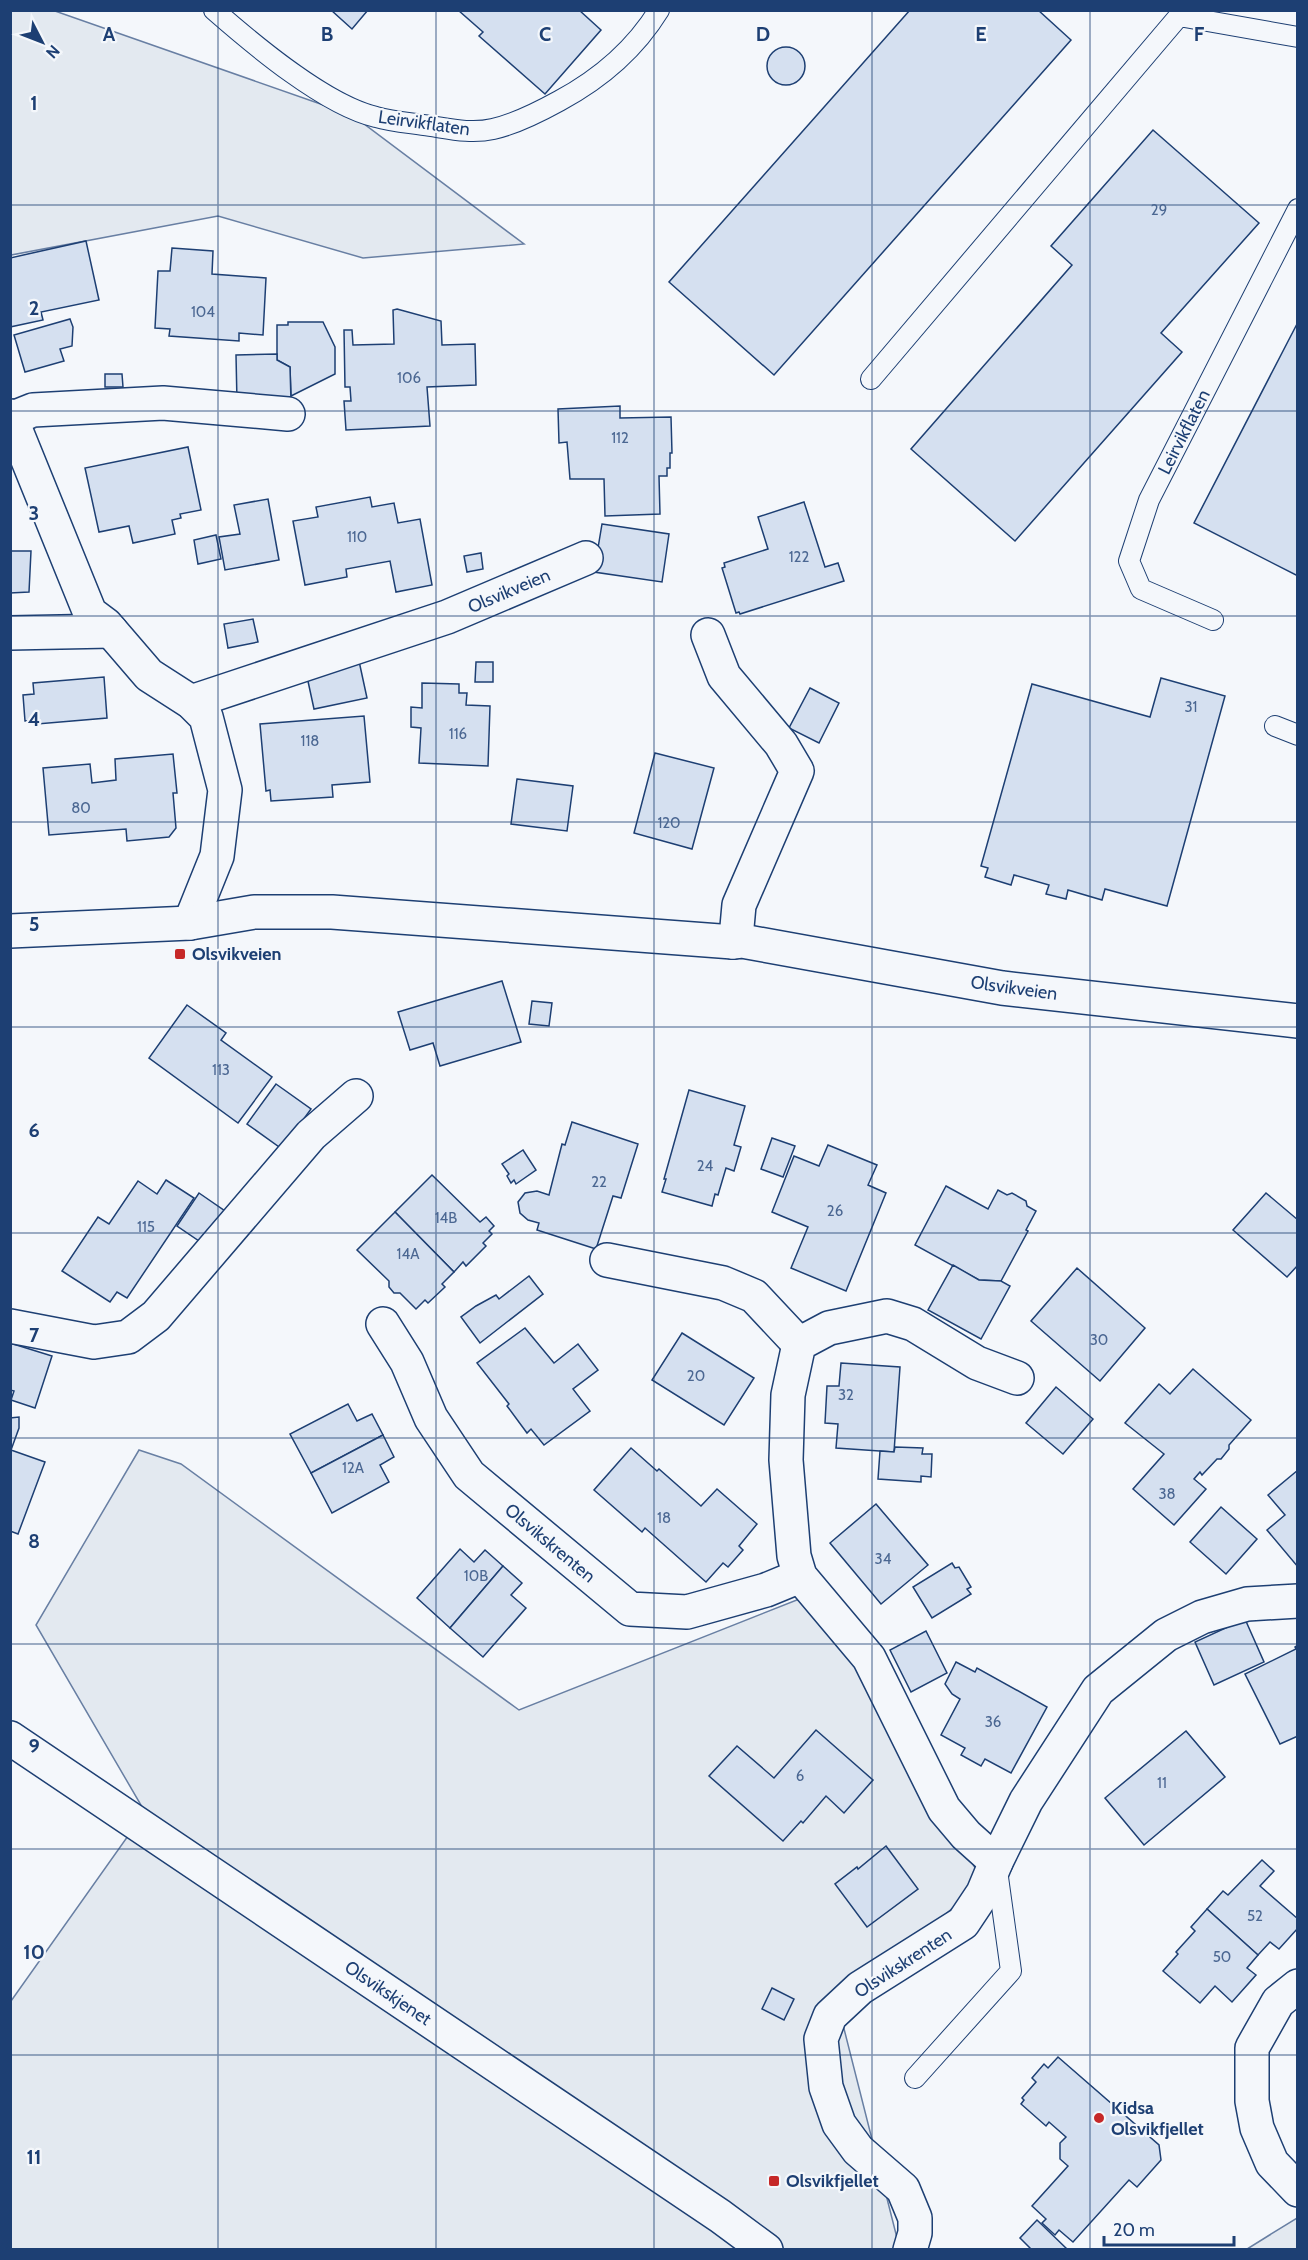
<svg xmlns="http://www.w3.org/2000/svg" width="1308" height="2260" font-family="Cabin,sans-serif">
<style>
.green{fill:#e3e9f0;stroke:#687fa3;stroke-width:1.5}
.building{fill:#d5e0f0;stroke:#1d3f73;stroke-width:1.5}
.lines{fill:none;stroke-linecap:round;stroke-linejoin:round}
.lane-casing{stroke:#1d3f73;stroke-width:22}
.street-casing{stroke:#1d3f73;stroke-width:36}
.secondary-casing{stroke:#1d3f73;stroke-width:36}
.lane{stroke:#f4f7fb;stroke-width:20}
.street{stroke:#f4f7fb;stroke-width:33}
.secondary{stroke:#f4f7fb;stroke-width:33}
.grid{fill:none;stroke:#1d3f73;stroke-width:1.5;stroke-opacity:0.55}
.poi-dot{fill:#c62828;stroke:#f4f7fb;stroke-width:2}
.labels{text-anchor:middle;stroke-width:4.5;stroke-linejoin:round;paint-order:stroke}
.number-label{font-size:15px;fill:#4b6792}
.street-label{font-size:18px;fill:#1d3f73;stroke:#f4f7fb}
.poi-label{font-size:18px;font-weight:bold;fill:#1d3f73;stroke:#f4f7fb;text-anchor:start}
.grid-label{font-size:20px;text-anchor:middle;font-weight:bold;fill:#1d3f73;stroke:#f4f7fb;stroke-width:4.5;stroke-linejoin:round;paint-order:stroke}
</style>
<rect width="100%" height="100%" fill="#f4f7fb"/>
<!-- green -->
<g class="green">
<path d="M11,10L55,11L352,115L524,244L363,258L218,216L11,255Z"/>
<path d="M139,1450L181,1464L519,1710L812,1594L983,1881L839,2009L897,2238L919,2249L11,2250V2001L145,1812L36,1625Z"/>
<path d="M1297,2218V2249H1247Z"/>
</g>
<!-- building -->
<g class="building">
<path d="M331,10H368L352,29Z"/>
<path d="M458,10H579L601,30L545,94L479,36L483,32Z"/>
<path d="M910,10H1038L1071,40L774,375L669,282Z"/>
<circle cx="786" cy="66" r="19"/>
<path d="M1153,130L1259,223L1161,333L1182,352L1015,541L911,449L1072,265L1051,246Z"/>
<path d="M86,241L99,300L41,312L43,320L10,327V258Z"/>
<path d="M172,248L213,251L212,274L266,278L263,335L239,333V341L169,336L170,329L155,328L158,271H170Z"/>
<path d="M397,309L441,321L442,345L475,344L476,385L427,387L430,426L346,430L344,401H351L350,387H345L344,330H352L353,345L394,344L393,310Z"/>
<path d="M70,319L73,327L72,346L60,349L64,361L25,372L14,335Z"/>
<path d="M288,322H323L335,347V374L291,396L290,367L277,360V325H288Z"/>
<path d="M1298,322V576L1194,523Z"/>
<path d="M277,354V360L290,367L291,401L237,402L236,355Z"/>
<path d="M105,374H122L123,387H105Z"/>
<path d="M620,406V418L671,417L672,453H670V468H667V476H659L660,514L605,516L604,479H570L567,442L559,443L558,409Z"/>
<path d="M188,447L201,510L180,514L181,518L172,520L175,534L133,543L129,526L99,532L85,468Z"/>
<path d="M370,497L372,507L394,503L398,523L420,519L432,585L396,592L390,561L346,569L347,577L305,585L293,521L318,517L316,507Z"/>
<path d="M268,499L279,560L225,570L219,537L240,534L234,505Z"/>
<path d="M804,502L825,567L838,563L844,581L740,614L739,612L736,613L722,568L725,567L724,563L768,549L758,517Z"/>
<path d="M602,524L669,534L662,582L594,572Z"/>
<path d="M216,535L221,559L198,564L194,540Z"/>
<path d="M10,551H31L29,592L10,593Z"/>
<path d="M481,553L483,569L467,572L464,556Z"/>
<path d="M253,619L258,642L228,648L224,624Z"/>
<path d="M359,661L367,698L314,709L306,672Z"/>
<path d="M476,662H493V682H475Z"/>
<path d="M104,677L107,718L37,724L36,720L25,721L23,695L34,694L33,683Z"/>
<path d="M1161,678L1225,696L1167,906L1105,889L1102,900L1068,890L1066,899L1046,894L1049,885L1014,875L1011,885L985,877L988,868L981,866L1032,684L1150,717Z"/>
<path d="M422,683L459,684V693H467L466,705L490,706L488,766L419,763L421,728L411,727V707L422,708Z"/>
<path d="M810,688L839,703L819,743L789,728Z"/>
<path d="M364,716L370,782L332,785L333,797L271,801L270,790L266,791L260,724Z"/>
<path d="M655,753L714,768L692,849L634,833Z"/>
<path d="M173,754L177,793H173L176,828L169,837L127,841L126,829L49,835L43,768L90,764L92,783L116,780L115,759Z"/>
<path d="M517,779L573,786L567,831L511,824Z"/>
<path d="M502,981L521,1042L440,1066L433,1043L410,1050L398,1012Z"/>
<path d="M532,1001L552,1003L549,1026L529,1024Z"/>
<path d="M187,1005L226,1033L221,1040L272,1077L238,1123L149,1058Z"/>
<path d="M276,1084L311,1109L282,1149L247,1124Z"/>
<path d="M689,1090L745,1106L734,1145L741,1147L734,1171L726,1168L718,1195L715,1194L712,1206L662,1192L666,1179H664Z"/>
<path d="M572,1122L638,1144L621,1198L613,1196L596,1249L537,1230L539,1223L528,1220L520,1213L518,1202L525,1193L537,1191L549,1195L562,1144L565,1145Z"/>
<path d="M772,1138L795,1146L783,1177L761,1169Z"/>
<path d="M828,1145L877,1165L868,1185L886,1193L846,1291L791,1268L808,1227L772,1212L794,1156L819,1166Z"/>
<path d="M523,1150L536,1170L516,1184L514,1180L511,1183L507,1176L509,1174L502,1164Z"/>
<path d="M432,1175L480,1222L486,1217L494,1226L489,1231L492,1234L483,1243L486,1246L466,1266L463,1262L454,1272L395,1212Z"/>
<path d="M166,1180L194,1198L127,1298L117,1292L110,1302L62,1271L98,1217L109,1224L138,1181L157,1194Z"/>
<path d="M946,1186L988,1209L998,1190L1007,1195L1012,1193L1026,1201L1027,1206L1036,1211L1026,1230L1028,1231L1001,1281L979,1280L915,1245Z"/>
<path d="M199,1193L225,1211L202,1243L177,1226Z"/>
<path d="M1266,1193L1298,1220V1265L1287,1277L1233,1230Z"/>
<path d="M395,1212L454,1272L442,1284L445,1287L428,1303L425,1300L416,1309L400,1293H394L389,1287V1281L357,1250Z"/>
<path d="M953,1265L979,1280L1001,1281L1010,1286L981,1339L928,1310Z"/>
<path d="M1077,1268L1145,1328L1100,1381L1031,1321Z"/>
<path d="M529,1276L543,1294L480,1343L461,1317L476,1306L496,1295L499,1299Z"/>
<path d="M525,1328L554,1363L578,1344L598,1370L573,1389L590,1411L544,1445L531,1429L527,1433L507,1406L509,1404L477,1363Z"/>
<path d="M682,1333L754,1378L724,1425L652,1380Z"/>
<path d="M10,1343L52,1356L35,1408L11,1400L14,1391L10,1390Z"/>
<path d="M841,1363L900,1367L894,1452L836,1448L838,1424L825,1423L827,1386H839Z"/>
<path d="M1193,1369L1251,1420L1229,1445V1449L1221,1459H1217L1202,1475L1200,1472L1194,1479L1206,1489L1174,1525L1133,1489L1164,1454L1125,1423L1159,1384L1170,1394Z"/>
<path d="M1056,1387L1093,1419L1063,1454L1026,1423Z"/>
<path d="M348,1404L357,1421L372,1414L383,1435L311,1473L290,1434Z"/>
<path d="M19,1417V1428L11,1450L45,1462L18,1534L10,1531V1418Z"/>
<path d="M383,1435L394,1457L380,1465L389,1482L332,1513L311,1473Z"/>
<path d="M895,1447L923,1448L922,1454H932L931,1477L921,1476V1482L878,1479L880,1451L894,1452Z"/>
<path d="M631,1448L657,1471L659,1469L701,1506L717,1489L757,1524L739,1546L743,1550L728,1567L723,1563L706,1582L645,1528L642,1532L594,1490Z"/>
<path d="M1298,1470V1567L1267,1530L1285,1515L1268,1495Z"/>
<path d="M876,1504L928,1565L881,1604L830,1543Z"/>
<path d="M1221,1507L1257,1539L1226,1574L1190,1542Z"/>
<path d="M460,1549L474,1562L485,1550L503,1566L450,1628L417,1598Z"/>
<path d="M952,1563L955,1568L959,1567L971,1587L967,1589L971,1594L932,1618L913,1587Z"/>
<path d="M503,1566L522,1583L511,1595L526,1608L483,1657L450,1628Z"/>
<path d="M1245,1619L1264,1662L1214,1685L1195,1642Z"/>
<path d="M926,1631L947,1673L911,1692L890,1650Z"/>
<path d="M1298,1645V1736L1280,1744L1245,1674L1296,1649L1295,1647Z"/>
<path d="M956,1662L975,1672L977,1668L1047,1707L1011,1773L985,1759L981,1766L961,1755L965,1748L941,1735L960,1699L952,1694L945,1684Z"/>
<path d="M816,1730L873,1780L844,1813L826,1796L803,1823L801,1821L783,1841L709,1776L737,1746L774,1778Z"/>
<path d="M1186,1731L1225,1777L1144,1845L1105,1798Z"/>
<path d="M886,1846L918,1889L867,1927L835,1884L857,1867L858,1869Z"/>
<path d="M1262,1860L1274,1871L1260,1886L1298,1919V1928L1279,1949L1270,1942L1258,1955L1207,1909L1223,1891L1228,1895Z"/>
<path d="M1207,1909L1258,1955L1247,1968L1256,1975L1232,2002L1215,1986L1200,2003L1163,1971L1178,1954L1176,1952L1195,1931L1191,1927Z"/>
<path d="M772,1988L794,1999L784,2020L762,2009Z"/>
<path d="M1058,2057L1159,2145L1161,2160L1137,2187L1129,2180L1073,2242L1059,2230L1055,2235L1042,2223L1046,2219L1032,2206L1068,2166L1060,2159V2143L1066,2137L1049,2122L1046,2126L1021,2104L1024,2100L1022,2098L1036,2082L1032,2078L1044,2064L1048,2068Z"/>
<path d="M1037,2220L1068,2250H1032L1020,2238Z"/>
</g>
<g class="lines">
<defs>
<g id="lane">
<path d="M214,10C254,45 325,105 376,117C393,122 412,123 430,126C450,129 472,134 493,129C516,124 539,112 559,101C600,79 635,49 659,10"/>
<path d="M871,379L1179,16L1298,37"/>
<path d="M1213,620L1141,589L1129,561L1149,500L1298,209"/>
<path d="M1275,726L1298,735"/>
<path d="M915,2078L1011,1971L997,1870"/>
</g>
<g id="street">
<path d="M10,416L90,613L106,625L149,675L191,702L206,717L225,790L217,856L190,923"/>
<path d="M13,418L33,410L163,403L288,414"/>
<path d="M10,633L111,631"/>
<path d="M708,635L724,676L781,744L797,771L739,905L736,938L733,942"/>
<path d="M191,702L447,617L586,558"/>
<path d="M607,1260L723,1283L754,1296L799,1344"/>
<path d="M383,1324L407,1362L431,1418L469,1475L630,1609L687,1612L766,1590L800,1576"/>
<path d="M10,1326L94,1342L128,1337L156,1316L311,1135L356,1096"/>
<path d="M996,1862L966,1835L944,1809L869,1658L800,1576L794,1556L786,1460L788,1395L799,1344L829,1328L887,1316L913,1324L977,1363L1017,1378"/>
<path d="M1298,1986L1278,2002L1252,2048V2101L1257,2128L1272,2163L1298,2190"/>
<path d="M910,2250L915,2233V2218L903,2189L858,2150L839,2124L826,2087L821,2039L830,2016L860,1988L963,1923L983,1893L996,1862L1026,1801L1098,1690L1166,1635L1202,1617L1247,1604L1298,1601"/>
</g>
<g id="secondary">
<path d="M10,931L190,923L254,912H332L733,942L742,941L1002,988L1298,1021"/>
<path d="M10,1738L720,2216L766,2250"/>
</g>
</defs>
<!-- lane casing -->
<use href="#lane" class="lane-casing"/>
<!-- street casing -->
<use href="#street" class="street-casing"/>
<!-- secondary casing -->
<use href="#secondary" class="secondary-casing"/>
<!-- lane -->
<use href="#lane" class="lane"/>
<!-- street -->
<use href="#street" class="street"/>
<!-- secondary -->
<use href="#secondary" class="secondary"/>
</g>
<!-- grid -->
<path class="grid" d="M218,10V2250M436,10V2250M654,10V2250M872,10V2250M1090,10V2250M10,205H1298M10,411H1298M10,616H1298M10,822H1298M10,1027H1298M10,1233H1298M10,1438H1298M10,1644H1298M10,1849H1298M10,2055H1298"/>
<!-- markers -->
<g class="poi-dot">
<rect x="174" y="948" width="12" height="12" rx="3"/>
<circle cx="1099" cy="2118" r="6"/>
<rect x="768" y="2175" width="12" height="12" rx="3"/>
</g>
<g class="labels">
<!-- number labels -->
<g class="number-label">
<text x="1159" y="215">29</text>
<text x="203" y="317">104</text>
<text x="409" y="383">106</text>
<text x="620" y="443">112</text>
<text x="357" y="542">110</text>
<text x="799" y="562">122</text>
<text x="1191" y="712">31</text>
<text x="458" y="739">116</text>
<text x="310" y="746">118</text>
<text x="81" y="813">80</text>
<text x="669" y="828">120</text>
<text x="221" y="1075">113</text>
<text x="705" y="1171">24</text>
<text x="599" y="1187">22</text>
<text x="835" y="1216">26</text>
<text x="446" y="1223">14B</text>
<text x="146" y="1232">115</text>
<text x="408" y="1259">14A</text>
<text x="1099" y="1345">30</text>
<text x="696" y="1381">20</text>
<text x="846" y="1400">32</text>
<text x="353" y="1473">12A</text>
<text x="1167" y="1499">38</text>
<text x="664" y="1523">18</text>
<text x="883" y="1564">34</text>
<text x="476" y="1581">10B</text>
<text x="993" y="1727">36</text>
<text x="800" y="1781">6</text>
<text x="1162" y="1788">11</text>
<text x="1255" y="1921">52</text>
<text x="1222" y="1962">50</text>
</g>
<!-- street labels -->
<g class="street-label">
<text transform="translate(424 123) rotate(8)" y="6">Leirvikflaten</text>
<text transform="translate(1184 432) rotate(-63)" y="6">Leirvikflaten</text>
<text transform="translate(509 591) rotate(-23)" y="6">Olsvikveien</text>
<text transform="translate(1014 988) rotate(8)" y="6">Olsvikveien</text>
<text transform="translate(550 1543) rotate(40)" y="6">Olsvikskrenten</text>
<text transform="translate(903 1963) rotate(-33)" y="6">Olsvikskrenten</text>
<text transform="translate(388 1993) rotate(34)" y="6">Olsvikskjenet</text>
</g>
<!-- poi labels -->
<g class="poi-label">
<text x="192" y="960">Olsvikveien</text>
<text x="1111" y="2114">Kidsa<tspan x="1111" dy="21">Olsvikfjellet</tspan></text>
<text x="786" y="2187">Olsvikfjellet</text>
</g>
</g>
<g class="grid-label">
<text x="109" y="41">A</text>
<text x="327" y="41">B</text>
<text x="545" y="41">C</text>
<text x="763" y="41">D</text>
<text x="981" y="41">E</text>
<text x="1199" y="41">F</text>
<text x="34" y="110">1</text>
<text x="34" y="315">2</text>
<text x="34" y="520">3</text>
<text x="34" y="726">4</text>
<text x="34" y="931">5</text>
<text x="34" y="1137">6</text>
<text x="34" y="1342">7</text>
<text x="34" y="1548">8</text>
<text x="34" y="1753">9</text>
<text x="34" y="1959">10</text>
<text x="34" y="2164">11</text>
</g>
<!-- border -->
<rect width="1308" height="2260" fill="none" stroke="#1d3f73" stroke-width="24"/>
<!-- north arrow -->
<g transform="translate(42 42) rotate(132)" stroke="#f4f7fb" stroke-width="4.5" paint-order="stroke">
<path d="M0-4.5L10 22L0 15L-10 22Z" fill="#1d3f73"/>
<text y="-9" font-size="16" font-weight="bold" text-anchor="middle" fill="#1d3f73">N</text>
</g>
<!-- scale -->
<path d="M1104 2236v9h130v-9" fill="none" stroke="#1d3f73" stroke-width="3"/>
<text x="1113" y="2236" font-size="18" fill="#1d3f73" stroke="#f4f7fb" stroke-width="4.5" paint-order="stroke">20 m</text>
</svg>
